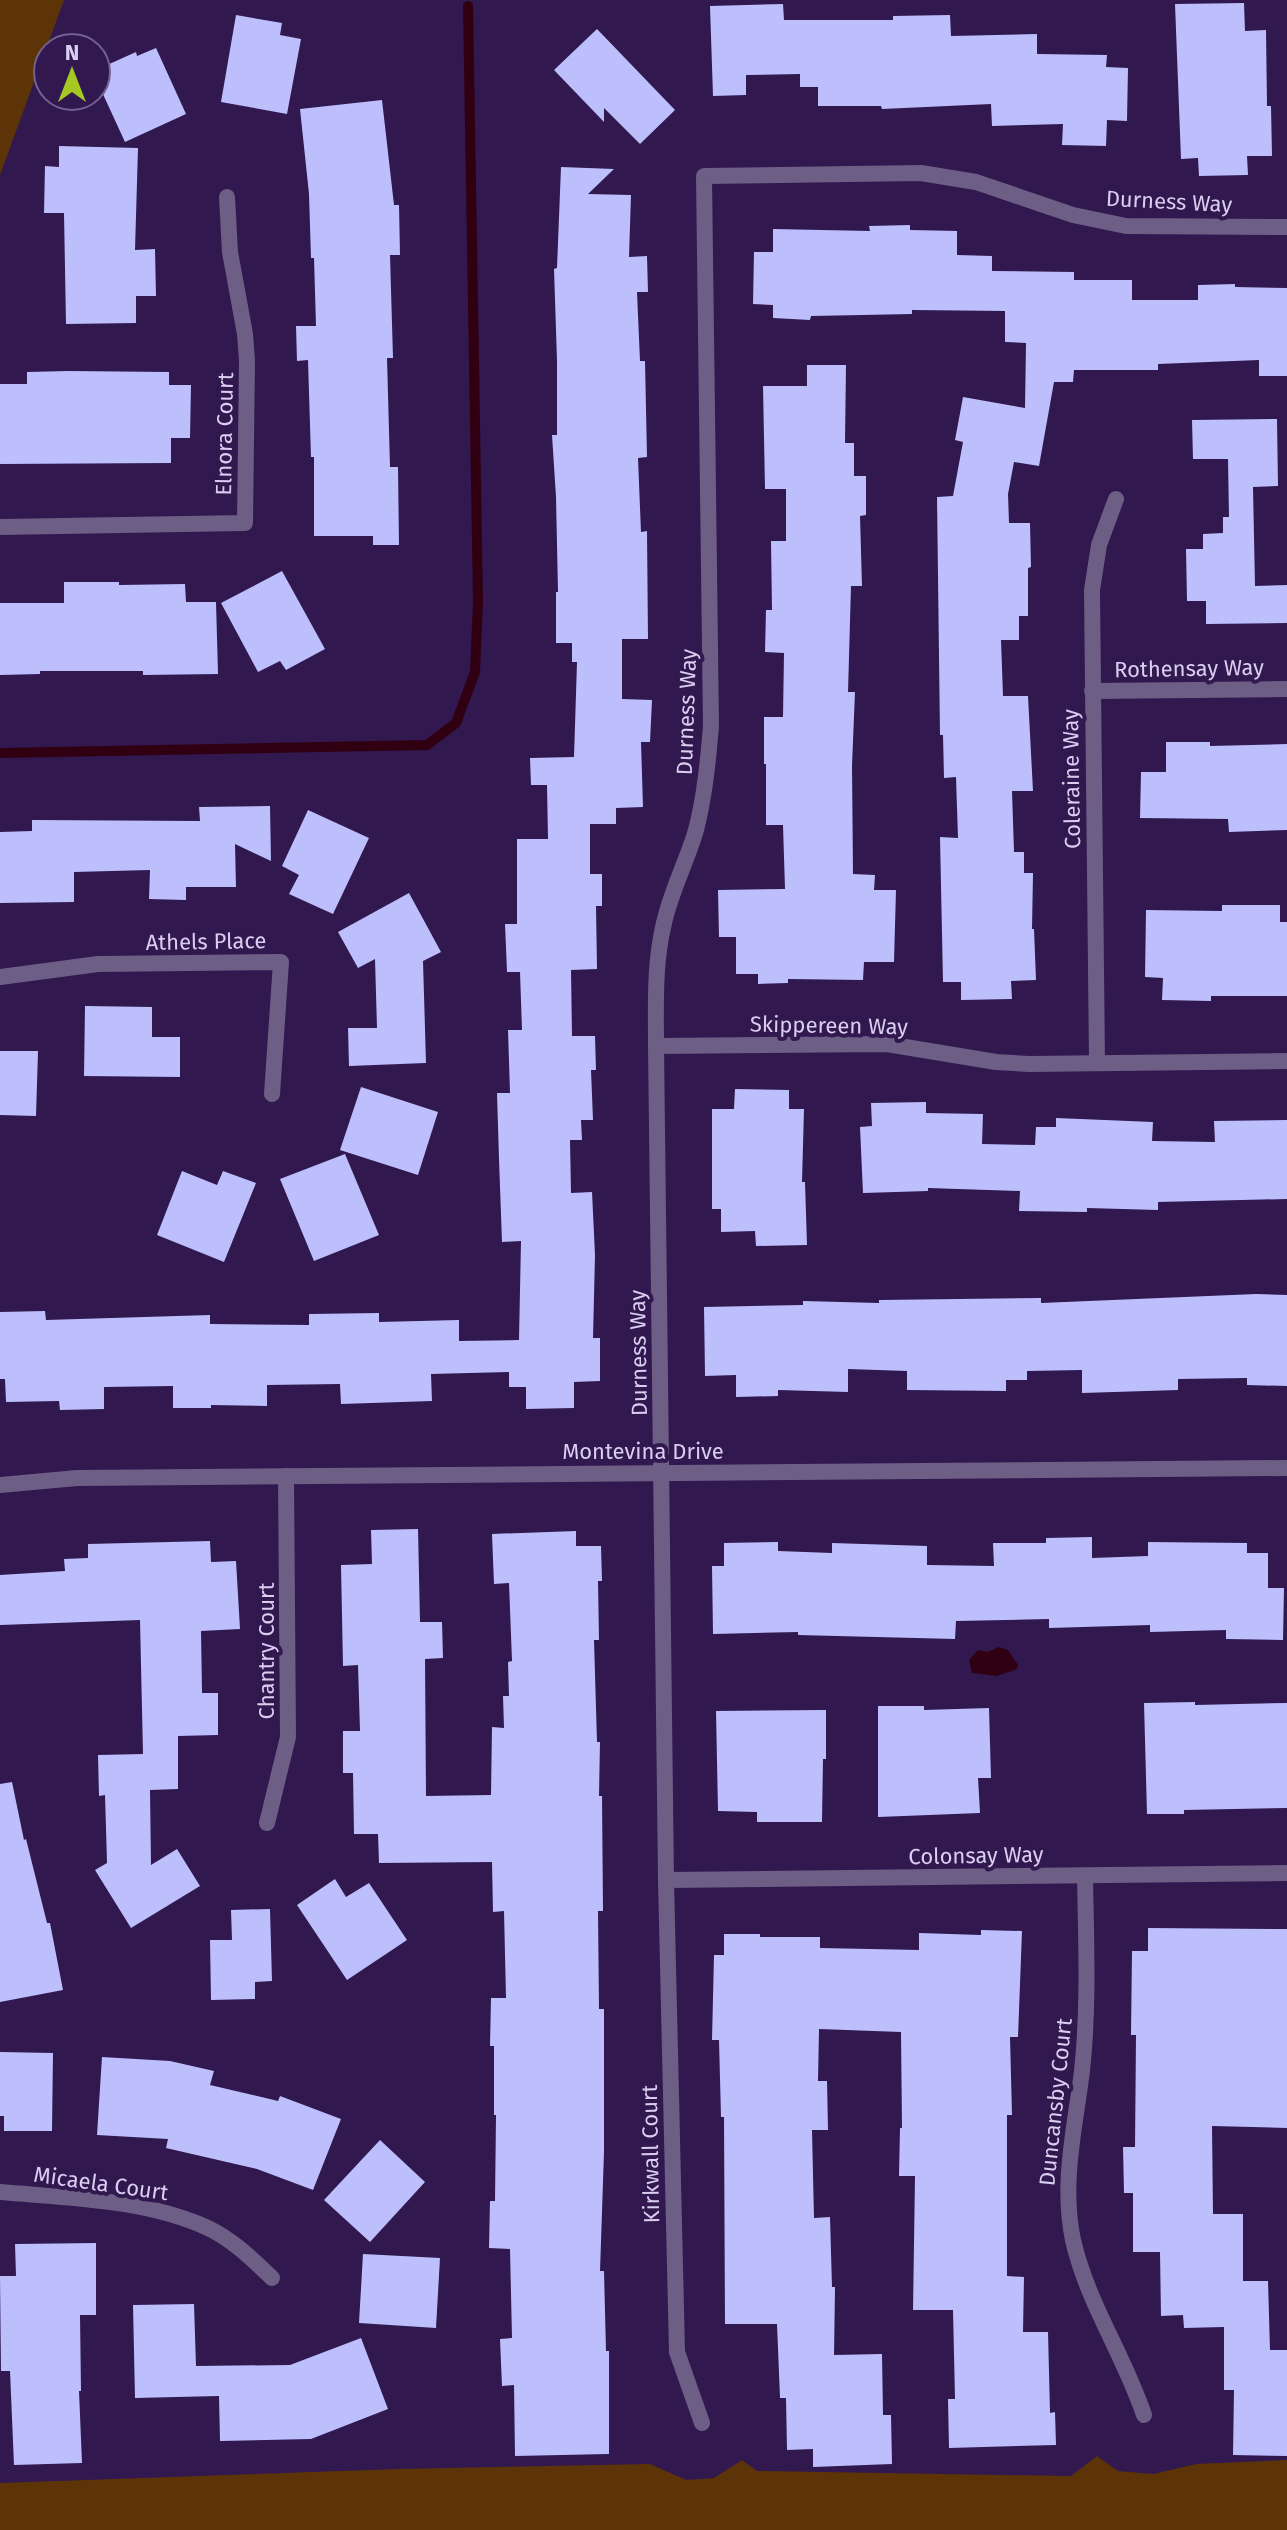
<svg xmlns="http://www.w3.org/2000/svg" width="1287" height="2530" font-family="'Fira Sans',sans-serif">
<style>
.green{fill:#5d3407}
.water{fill:#300012}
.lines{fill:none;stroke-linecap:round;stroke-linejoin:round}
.stream{stroke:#300012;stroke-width:10}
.building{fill:#bcbffc}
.street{stroke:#6d5e85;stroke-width:16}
.labels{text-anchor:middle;stroke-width:8;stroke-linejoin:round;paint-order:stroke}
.street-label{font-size:22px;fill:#dacef0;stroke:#31184f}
</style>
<rect width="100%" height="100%" fill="#31184f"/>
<!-- green -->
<g class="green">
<path d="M0,0H64L0,175Z"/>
<path d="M1097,2456L1118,2471L1153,2474L1196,2464L1287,2460V2530H0V2483L399,2469L650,2464L686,2480L714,2478L742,2460L757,2471L1071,2476Z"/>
</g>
<!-- water -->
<path class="water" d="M999,1647L1008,1650L1018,1665L1017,1669L997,1676L972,1673L969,1660L978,1650L988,1652Z"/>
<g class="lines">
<!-- stream -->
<path class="stream" d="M0,753L427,745L456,723L475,672L478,602L468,6"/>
</g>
<!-- building -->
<g class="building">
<path d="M1244,3L1245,31L1266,30L1267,106H1271L1272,156H1247L1248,175L1199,176L1198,158L1181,159L1175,4Z"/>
<path d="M783,4L784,20H893V16L950,15L951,36L1037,34V54L1107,55L1106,67L1128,68L1127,121L1107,120L1106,146L1062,145L1063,124L992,126L991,104L882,109L881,106H818V87H800V74L746,75V95L713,96L710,6Z"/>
<path d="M236,15L282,23L280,35L301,39L287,114L221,102Z"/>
<path d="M597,29L675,110L640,144L604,108V122L554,70Z"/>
<path d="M156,48L186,114L125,142L96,79V70L136,52L137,56Z"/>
<path d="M382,100L394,205H399L400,255H390L393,358H387L390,467H398L399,545H373V536H314V457H311L308,360L297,361L296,326H316L314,258H311L309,194L300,109Z"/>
<path d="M59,146L138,148L135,250L155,249L156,296H136V323L66,324L64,213H44L45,166L59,167Z"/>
<path d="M561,167L614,169L588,194L631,195L629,257L647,256L648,292H637L640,361H645L647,457L638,458L641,532L647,531L648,639H622V699L652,700L650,742H641L643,807L616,808V824H590V874H602V906H596L597,969L571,970L572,1036H595L596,1070H591L593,1120H581L582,1140H570L571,1193L592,1192L595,1255L593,1338H600V1381L574,1382V1408L526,1409V1387H509V1372L431,1374L432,1401L341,1404L340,1384L267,1385V1406L211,1405V1408H173V1386L104,1387V1409L60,1410L59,1401L6,1402L5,1379H0V1312L45,1311L46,1320L210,1315V1324L309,1325V1314L379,1313V1322L459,1320V1341L519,1340L521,1241L502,1242L499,1159L497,1093H510L508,1030H522L520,972H507L505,924H517V839H548L547,785H531L530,758L574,757L577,662H572V643H556V592H558L556,497L552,435H557V361L554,269L557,268Z"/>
<path d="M910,225V230L957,231V255L992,256V271L1074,272V280H1132V300H1198V285L1235,284V287L1287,288V376H1259V360L1158,364V370H1074L1073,382H1054L1039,466L1014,462L1008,494L1009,523H1030L1031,567L1028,568V616H1019V640H1001L1003,696H1028L1033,791H1012L1014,852H1024V873H1033L1032,929H1034L1036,980L1011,981L1012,999L961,1000V982H943L940,837L958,838L956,777L944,778L943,735H940L937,497L953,496L963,442L955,440L963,397L1025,408L1026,343L1005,342V311L912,310V314L811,316L810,320L773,318V305L753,304L754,252H773V229L870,231L869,226Z"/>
<path d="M807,365H846L845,443H854V476H866V515L860,516L862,586H851L848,692H855L852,766L853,874L875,875L874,890H896L894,962H864L863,980L788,979V983L758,984V974H736V937H719L718,890L785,889L783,825H766V764H764V717H783L784,653L765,652L766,610H772L771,541H786V489H765L763,386H807Z"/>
<path d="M68,371L169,372V385H191L190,438H171V463L0,464V384H27V372Z"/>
<path d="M1277,419L1278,486L1253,487L1255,586L1287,585V623L1206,624V601H1187L1186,549H1203V534L1223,533V517H1229L1228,459H1193L1192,420Z"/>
<path d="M282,571L325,649L286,670L280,661L258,672L221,603Z"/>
<path d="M64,582H119V585L185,584L186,602H216L218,674L143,675V671H40V674L0,675V603H64Z"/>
<path d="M1166,742H1210V746L1287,744V830L1229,832L1228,819L1140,818L1141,772H1166Z"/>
<path d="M270,806L271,861L235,844L236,887H186V900L149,899L150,870L74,872V902L0,903V832L32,831V820L200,821L199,807Z"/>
<path d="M308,810L369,838L333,914L289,894L299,875L282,866Z"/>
<path d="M409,893L441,952L423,961L426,1063L349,1066L348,1028H377L375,959L358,968L338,932Z"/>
<path d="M1222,905H1280V922H1287V996H1211V1001L1162,1000L1163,978L1145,977L1146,910L1222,911Z"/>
<path d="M85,1006L152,1007V1037H180V1077L84,1076Z"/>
<path d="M0,1051H38L36,1116L0,1115Z"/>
<path d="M361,1087L438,1112L418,1175L340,1150Z"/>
<path d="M735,1089L789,1090V1109H804L802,1182H805L807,1245L756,1246L755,1231L721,1232V1209H712V1109H734Z"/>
<path d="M926,1102V1113L983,1114L982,1144L1035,1145L1036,1127H1056V1118L1153,1122L1152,1141L1215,1142L1214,1121L1287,1120V1199L1158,1202V1210L1087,1208V1212L1019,1211L1020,1191L928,1188V1191L863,1193L860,1127L872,1126L871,1103Z"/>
<path d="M345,1154L379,1235L314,1261L280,1179Z"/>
<path d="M182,1171L217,1185L223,1171L256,1183L224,1262L157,1235Z"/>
<path d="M1256,1294L1287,1295V1386L1247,1385V1378L1178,1379V1390L1082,1393V1370L1027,1371V1380H1006V1391L907,1390V1371L848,1369V1392L778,1390V1396L736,1397V1375L705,1376L704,1307L803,1305V1301L879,1303V1300L1041,1298V1303Z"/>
<path d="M418,1529L420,1622H442L443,1658L425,1659L426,1796L491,1795L492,1727L504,1728L503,1696H509L508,1662L512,1661L509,1583L494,1584L492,1534L576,1531V1546H601L602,1581H598L599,1640H594L597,1742H600L599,1796H602L603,1911H598L599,2009H604V2152L600,2271H604L606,2351H609V2454L515,2456L514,2385L502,2386L500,2339L512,2338L510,2249L489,2248L490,2201H495L496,2115H494V2046H490L491,1998H506L504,1911L493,1912L492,1862L379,1863L378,1834H354L353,1773H343V1731H360L358,1665L343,1666L341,1565L372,1564L371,1530Z"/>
<path d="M1092,1537V1558L1148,1556V1542L1247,1543V1553H1268V1588H1284L1283,1640L1226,1639V1630L1150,1632V1625L1049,1628V1619L956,1621L955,1639L798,1635V1632L713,1634L712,1566H724V1543L778,1542V1551L832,1553V1543L927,1546V1565L994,1566L993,1543H1046V1538Z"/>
<path d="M210,1541L211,1562L236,1561L240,1629L201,1631L202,1693H218V1735L178,1736V1789L150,1790L151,1865L177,1849L200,1886L131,1928L95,1870L107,1863L105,1795L99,1796L98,1755L143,1754L140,1620L0,1625V1575L65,1571L64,1559L88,1558V1544Z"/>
<path d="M1195,1702V1705L1287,1703V1808L1184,1810V1814H1147L1144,1703Z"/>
<path d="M878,1706H924V1710L989,1708L991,1778H978L980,1813L878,1817Z"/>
<path d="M826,1710V1759H823L822,1822H757V1812L718,1811L716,1711Z"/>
<path d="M12,1782L24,1840L26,1839L47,1923H50L63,1990L0,2002V1784Z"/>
<path d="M335,1879L346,1897L369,1883L407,1940L347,1980L297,1905Z"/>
<path d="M270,1909L272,1981L255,1982V1999L211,2000L210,1940H232L231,1910Z"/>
<path d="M1148,1928L1287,1929V2128L1212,2126L1213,2214H1243V2281H1268L1270,2350H1287V2456L1233,2455L1234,2390H1224V2327L1184,2328L1183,2315L1161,2316L1160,2252H1133V2193H1124L1123,2147H1135L1136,2035H1131L1132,1951H1148Z"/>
<path d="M981,1930L1022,1931L1018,2037H1010L1012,2115H1007V2276L1024,2277L1023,2332H1048L1050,2413L1055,2412L1056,2445L949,2448L948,2399H955L953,2310H913L915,2176H899L900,2128H902L901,2032L819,2029L818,2081H827L828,2130H812L814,2218L830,2217L832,2287H835L834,2355L882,2354L883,2415H891L892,2464L813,2467V2449L787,2450L786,2398H780L777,2324H725L724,2117H721L719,2040H712L714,1955H724V1934H760V1937H820V1948L919,1950V1933L981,1935Z"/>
<path d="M0,2052L53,2053L52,2131H4V2116H0Z"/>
<path d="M102,2057L170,2061L214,2071L210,2085L278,2101L280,2096L341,2119L313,2190L257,2169L166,2148L168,2139L97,2135Z"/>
<path d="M380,2140L425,2182L370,2242L324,2200Z"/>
<path d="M96,2243V2315H80L81,2391H79L82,2463L14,2465L10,2371H1L0,2276H16L15,2244Z"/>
<path d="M363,2254L440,2258L436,2328L359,2323Z"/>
<path d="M194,2304L196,2366L290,2365L361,2338L388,2409L311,2439L220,2441L219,2396L135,2398L133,2305Z"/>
</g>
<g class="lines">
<!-- street -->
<g class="street">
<path d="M0,527L245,523L247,360L245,334L230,252L227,197"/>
<path d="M1092,691L1287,689"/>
<path d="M0,977L98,964L281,962L272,1094"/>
<path d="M656,1046L887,1044L996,1062L1029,1064L1287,1061"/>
<path d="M1097,1063L1092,590L1099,545L1116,499"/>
<path d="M0,1485L77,1478L1287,1468"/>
<path d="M267,1823L288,1737L286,1476"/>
<path d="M1085,1876C1086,1941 1089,2006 1082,2071C1075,2128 1061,2183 1073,2240C1087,2302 1124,2355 1144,2415"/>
<path d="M666,1880L1287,1873"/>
<path d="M0,2192C68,2198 145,2199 208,2228C233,2240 252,2259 272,2278"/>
<path d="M702,2423L677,2352L666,1880L656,1046C656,1005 654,964 664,923C671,891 687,861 696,830C705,795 708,761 711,726L704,176L921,173L976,182L1073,215L1126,226L1287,227"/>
</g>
</g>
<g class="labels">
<!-- street labels -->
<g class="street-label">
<text transform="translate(1169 201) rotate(3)" y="8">Durness Way</text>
<text transform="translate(224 434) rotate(-89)" y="8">Elnora Court</text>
<text transform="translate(1189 668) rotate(-1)" y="8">Rothensay Way</text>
<text transform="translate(686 712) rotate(-88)" y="8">Durness Way</text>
<text transform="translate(1071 779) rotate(-91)" y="8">Coleraine Way</text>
<text transform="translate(206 941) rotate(-1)" y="8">Athels Place</text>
<text transform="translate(829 1025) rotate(1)" y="8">Skippereen Way</text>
<text transform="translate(638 1353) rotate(-91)" y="8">Durness Way</text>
<text x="643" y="1459">Montevina Drive</text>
<text transform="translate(266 1651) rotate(-90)" y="8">Chantry Court</text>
<text transform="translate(976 1855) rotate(-1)" y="8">Colonsay Way</text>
<text transform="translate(1055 2102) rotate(-84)" y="8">Duncansby Court</text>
<text transform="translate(650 2154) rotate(-91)" y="8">Kirkwall Court</text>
<text transform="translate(101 2183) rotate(8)" y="8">Micaela Court</text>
</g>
</g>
<!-- north arrow -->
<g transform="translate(72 72)"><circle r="38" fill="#31184f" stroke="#75618f" stroke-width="2"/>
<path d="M0-6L14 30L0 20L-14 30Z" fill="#a5c822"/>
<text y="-12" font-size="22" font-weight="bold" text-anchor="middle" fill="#dacef0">N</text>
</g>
</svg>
